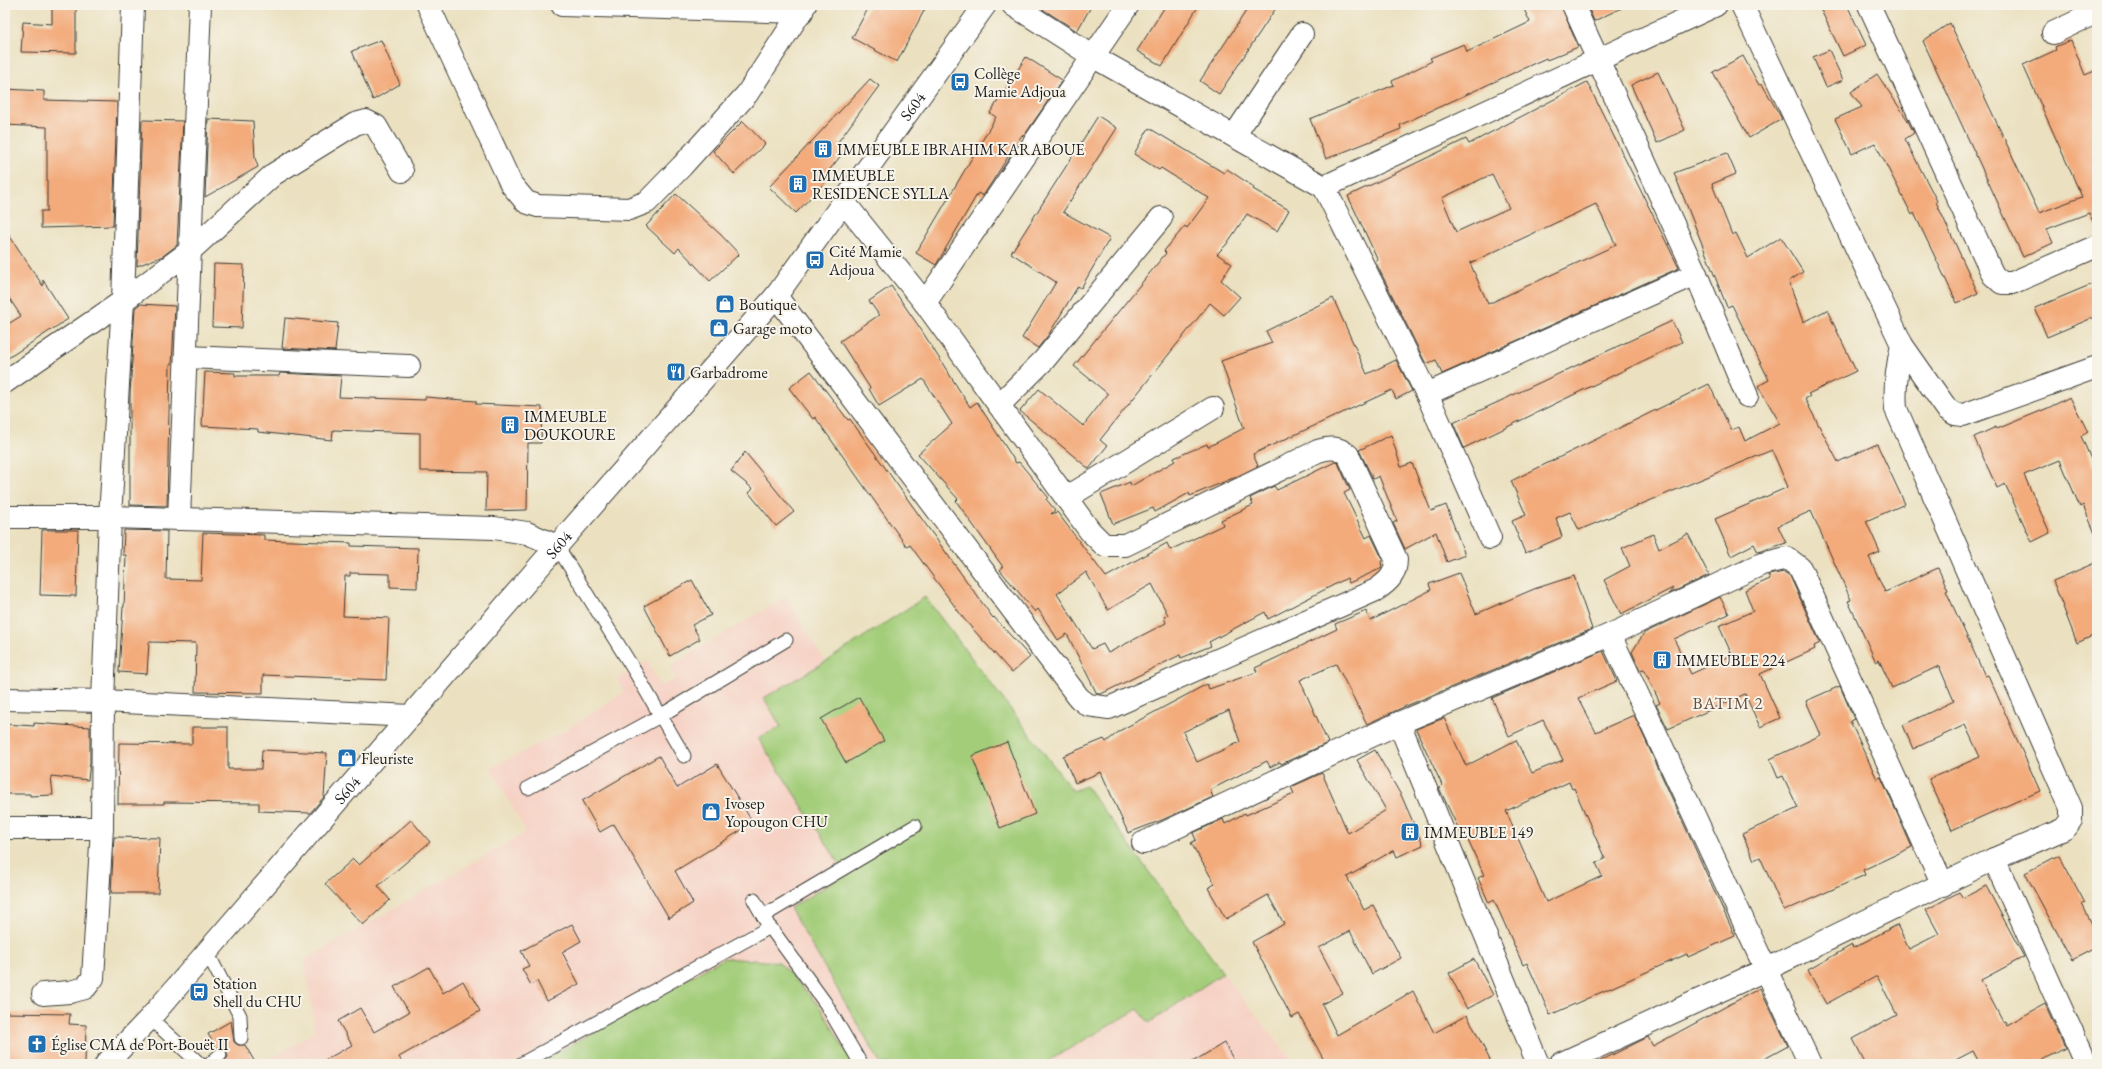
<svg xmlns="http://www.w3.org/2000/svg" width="2102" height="1069" font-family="'EB Garamond',serif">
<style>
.built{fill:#f6d2c5}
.green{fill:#a3cd79;stroke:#60744a}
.building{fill:#f3ab7c;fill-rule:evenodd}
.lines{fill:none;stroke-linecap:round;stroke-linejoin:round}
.lane-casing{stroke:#3b3a35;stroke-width:15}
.street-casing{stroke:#3b3a35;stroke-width:24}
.secondary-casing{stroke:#3b3a35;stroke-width:24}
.lane{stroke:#fff;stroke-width:13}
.street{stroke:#fff;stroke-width:22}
.secondary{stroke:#fff;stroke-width:22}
.labels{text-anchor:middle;stroke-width:4;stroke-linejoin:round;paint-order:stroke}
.poi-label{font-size:16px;fill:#1c1c1c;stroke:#f7f3e8;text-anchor:start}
.street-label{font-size:16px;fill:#1c1c1c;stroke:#f7f3e8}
.neighbourhood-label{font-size:17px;letter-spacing:1px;fill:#674e3e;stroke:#f7f3e8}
</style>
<rect width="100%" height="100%" fill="#f7f3e8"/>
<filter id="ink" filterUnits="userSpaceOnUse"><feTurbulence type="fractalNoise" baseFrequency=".025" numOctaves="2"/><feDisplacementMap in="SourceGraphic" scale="8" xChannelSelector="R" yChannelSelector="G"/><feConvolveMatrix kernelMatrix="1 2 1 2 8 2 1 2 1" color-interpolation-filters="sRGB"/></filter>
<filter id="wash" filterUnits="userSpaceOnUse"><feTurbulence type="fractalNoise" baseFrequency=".012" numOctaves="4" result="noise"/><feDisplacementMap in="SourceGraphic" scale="16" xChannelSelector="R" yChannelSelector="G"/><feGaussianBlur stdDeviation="0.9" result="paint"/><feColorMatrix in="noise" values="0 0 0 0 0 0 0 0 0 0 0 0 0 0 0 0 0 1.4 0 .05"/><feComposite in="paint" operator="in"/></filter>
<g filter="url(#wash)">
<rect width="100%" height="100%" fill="#ebe1c1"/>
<!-- built -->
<path class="built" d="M786,597L825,662L925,597L1073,791L1086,786L1223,973L1295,1064H264L315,1031L305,960L526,832L491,768L564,731L624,692L617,679L647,661L661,686L676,679L670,666Z"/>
<!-- green -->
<g class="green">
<path d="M925,597L1073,791L1086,786L1223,973L1149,1023L1138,1009L1043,1064H881L790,908L846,874L758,738L781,727L764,698L825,662Z"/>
<path d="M724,958L779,962L821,1008L853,1064H537Z"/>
</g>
<g id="blocks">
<!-- building -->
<g class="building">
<path d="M52,5H76V53L21,52L23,22L52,24Z"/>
<path d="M870,5H927L897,62L852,38Z"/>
<path d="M1036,5H1092L1077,31Z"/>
<path d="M1166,5H1199L1162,66L1137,51Z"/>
<path d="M1250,5H1278L1219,94L1200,81Z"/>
<path d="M1522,5H1561L1578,47L1547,60L1546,58L1400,125L1401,129L1326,159L1310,119L1394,85L1392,81L1432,61L1430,58L1464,44L1467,52L1530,22Z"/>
<path d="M1587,5H1628L1594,21Z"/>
<path d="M1832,5H1847L1866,45L1843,56L1821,10Z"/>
<path d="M1950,23L2039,213L2082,197L2023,65L2056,50L2055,47L2071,40L2085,75L2097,70V230L2089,213L2047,229L2053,243L2023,257L1923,41Z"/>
<path d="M381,40L400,84L373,100L352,51Z"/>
<path d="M1829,50L1843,80L1826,87L1813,57Z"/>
<path d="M1743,56L1759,85L1762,84L1782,119L1749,138L1713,72Z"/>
<path d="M1026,57L1062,80L1024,136L1022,135L983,196L978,193L936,265L916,253L996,117L990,113Z"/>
<path d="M1658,72L1685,130L1657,143L1631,85Z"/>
<path d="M1877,74L1907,119L1914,133L1905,139L1937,201L1936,202L1978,293L1957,303L1914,213L1912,215L1875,143L1852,154L1835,119L1862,107L1851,92Z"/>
<path d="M870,79L879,86L838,142L846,149L824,177L827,180L796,213L769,187Z"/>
<path d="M1587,82L1679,268L1442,374L1436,360L1426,364L1375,261L1378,260L1348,196L1466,139L1469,144ZM1492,174L1509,208L1456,232L1442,198ZM1596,204L1616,245L1488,304L1470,263Z"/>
<path d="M5,89L44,91V100L117,102L113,226L41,228V211H47V127L5,125Z"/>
<path d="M1098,116L1117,128L1063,212L1110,238L1081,288L1078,286L1049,334L1038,348L1022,338L1056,282L1011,253Z"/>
<path d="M208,119L253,121L255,158L258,167L205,197Z"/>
<path d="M142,120L183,121L177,245L163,256L137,266Z"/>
<path d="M743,121L765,144L734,174L713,151Z"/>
<path d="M1149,128L1224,173L1227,169L1254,187L1253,189L1289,210L1277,231L1247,214L1226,245L1217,254L1232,264L1221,280L1240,297L1224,315L1210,303L1100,440L1107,446L1089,469L1020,411L1039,389L1083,426L1108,394L1074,366L1166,253L1164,251L1185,226L1187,228L1209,198L1161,168L1159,170L1134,154Z"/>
<path d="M1727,153L1736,174L1712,184L1732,235L1736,233L1748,258L1781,237L1803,272L1789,281L1803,322L1827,310L1856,371L1808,394L1810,396L1805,399L1838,462L1877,444L1905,504L1866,521L1880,552L1869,557L1885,592L1938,568L1948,590L1946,591L1985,676L1988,675L2040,791L1952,830L1929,779L1980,757L1965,725L1913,749L1903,725L1954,701L1939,666L1892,688L1879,660L1876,662L1848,601L1851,600L1811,511L1778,526L1786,543L1758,552L1754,544L1731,556L1715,519L1788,487L1772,450L1579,530L1570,512L1556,518L1562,537L1525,553L1512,521L1526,515L1511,481L1709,384L1731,430L1739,427L1745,441L1780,423L1758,386L1769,380L1732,305L1727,307L1674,173Z"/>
<path d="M676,194L721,235L739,254L710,281L679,248L675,253L646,226Z"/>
<path d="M5,229L43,286V280L68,319L5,360V326L21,316L5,292Z"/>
<path d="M214,264L244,265L242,328L212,327Z"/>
<path d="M2097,282V316L2047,337L2035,308Z"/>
<path d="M891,286L920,328L970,407L977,402L1016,463L1019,462L1048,497L1046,499L1055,510L1051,514L1057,512L1106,577L1167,543L1170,550L1223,525L1221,520L1253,505L1250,498L1274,486L1277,490L1335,462L1338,463L1350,490L1344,493L1366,538L1371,535L1383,560L1381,561L1382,568L1349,583L1347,578L1268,619L1265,612L1209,642L1211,646L1181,658L1180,655L1101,694H1097L1067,634L1058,640L1038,609L1035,612L1000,570L1003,567L956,501L958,499L918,454L952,424L923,379L879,406L869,389L870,388L840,341L879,315L869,301ZM1086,572L1108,610L1152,584L1168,615L1164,617L1166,623L1108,653L1103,644L1092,649L1057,594Z"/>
<path d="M1333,298L1367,374L1396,360L1412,391L1396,399L1392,390L1253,454L1258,466L1238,476L1190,496L1189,493L1155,512L1153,508L1113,524L1101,494L1130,482L1131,486L1175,461L1174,458L1207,444L1208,447L1244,428L1221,361L1272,343L1266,331Z"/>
<path d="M140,304L175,306L172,364H170L167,506L130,505V394L135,308Z"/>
<path d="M285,318L338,323L335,351L282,348Z"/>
<path d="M1672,321L1682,342L1464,448L1453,423Z"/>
<path d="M811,371L848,420L850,419L993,618L994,617L1030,657L1012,673L964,619L910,545L907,547L815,417L813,419L789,388Z"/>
<path d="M205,372L235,373V376H279L280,373L341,376L339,397L425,400V397L476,401V404L542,407L541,443H528L527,510L486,511L487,472L420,471V433L333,430L332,440L258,432V429L202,426Z"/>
<path d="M2070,397L2088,432L2081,436L2097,473V538L2083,505L2080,507L2060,460L2024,475L2050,533L2032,542L2005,484L1997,488L1974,437L1996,427L1997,429L2048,408Z"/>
<path d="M1391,435L1401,467L1412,463L1431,511L1446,505L1465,555L1447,562L1436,532L1405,549L1393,523L1397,521L1379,476L1373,479L1359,450Z"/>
<path d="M745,452L794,512L776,526L749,493L753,489L731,471Z"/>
<path d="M42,530H78L76,596L40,595Z"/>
<path d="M124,530L167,531L166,579L201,580L203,533L264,535V540L351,543V546L418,548L417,588L390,587V574L350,573V576H345L343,616L389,618L386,680L263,675V693L195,692L196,643L149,642L147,674L119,672L123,607H124L126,555H123Z"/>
<path d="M1653,534L1659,549L1688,534L1709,575L1669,594L1673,588L1621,614L1604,580L1630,566L1622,548Z"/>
<path d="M2097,562V634L2077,643L2053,581Z"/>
<path d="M1784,572L1790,576L1820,643L1814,646L1815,649L1760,674L1780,718L1760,727L1745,694L1668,729L1656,705L1660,703L1644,669L1640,670L1632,652L1644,633L1720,597L1729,614L1674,639L1691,674L1732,655L1719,626L1753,611L1745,590L1770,579L1768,575Z"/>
<path d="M1459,573L1476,614L1534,589L1574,576L1592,629L1406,706L1367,724L1336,664L1300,680L1328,743L1281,764L1280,762L1270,767L1267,761L1210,790L1213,797L1162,820L1128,833L1101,772L1075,783L1063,756L1104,739L1106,742L1121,730L1207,684L1209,689L1257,672L1255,668L1337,629L1335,624L1366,611L1370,621L1431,590L1429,584ZM1229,710L1240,742L1197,762L1183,732Z"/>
<path d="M692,580L711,615L692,625L700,639L670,656L644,606Z"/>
<path d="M1603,651L1617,681L1578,698L1596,732L1634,715L1735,936L1688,957L1687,954L1550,1015L1527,963L1523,965L1494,900L1489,903L1478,878L1484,875L1464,832L1461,834L1439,788L1442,785L1416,729L1444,718L1466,766L1516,740L1532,773L1563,760L1543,720L1509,736L1492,698ZM1569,782L1572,789L1574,788L1605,859L1596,863L1602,876L1546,902L1506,811Z"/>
<path d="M1840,686L1854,719L1850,721L1877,779L1881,777L1912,847L1863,870L1865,875L1784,911L1760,857L1754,860L1742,834L1798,808L1783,776L1778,778L1770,759L1821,735L1806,701Z"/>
<path d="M859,697L884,741L846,763L821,719Z"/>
<path d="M34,723L90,727V762L88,780L51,776L53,795L30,796V794H5V724L34,726Z"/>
<path d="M192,727H228V769H261L262,750L327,753L324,797L310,813L259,811V803L164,802V804H118L119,743L192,744Z"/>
<path d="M1007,742L1035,814L1000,828L972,756Z"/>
<path d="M1375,750L1402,797L1423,845L1397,857L1394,850L1347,877L1364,910L1373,905L1401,958L1372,974L1350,931L1319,948L1343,993L1322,1004L1337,1035L1413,991L1434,1033L1467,1015L1492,1064H1326L1299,1014L1292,1018L1252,942L1284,924L1268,895L1226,919L1208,888L1215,884L1191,843L1196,840L1193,833L1223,819L1225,824L1245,813L1246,815L1294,794L1291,787L1322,773L1348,833L1386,810L1357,760Z"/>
<path d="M659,756L677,788L717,764L753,823L675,871L693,903L669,918L614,824L600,832L582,801Z"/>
<path d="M411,820L430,842L378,886L390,900L363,925L325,884L353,859L359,865Z"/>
<path d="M114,837L160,838L158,893H111Z"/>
<path d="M2059,855L2085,903L2082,904L2097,934V947L2072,960L2025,873Z"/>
<path d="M1986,886L2024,957L1981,980L2003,1022L2005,1021L2007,1025L2045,1004L2065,1048L2036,1064H1980L1973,1051L1948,1064H1866L1853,1039L1897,1015L1877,976L1826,1004L1808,970L1852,945L1853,948L1897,925L1909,949L1939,934L1926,910L1959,892L1963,898Z"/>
<path d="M572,924L581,941L562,952L579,984L547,1001L537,981L531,985L522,969L529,966L521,951Z"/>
<path d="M1474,959L1493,995L1467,1009L1449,973Z"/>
<path d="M429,967L443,993L463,981L480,1011L399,1057L403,1064H318L352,1045L338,1021L360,1008L374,1032L409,1012L394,987Z"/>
<path d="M1760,988L1788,1046L1755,1064H1594L1648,1037L1653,1046Z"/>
<path d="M5,1013L70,1014L69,1024L86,1025L85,1064H5Z"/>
<path d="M231,1021L234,1042L238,1045H245L256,1064H226L224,1062L228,1057L226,1050L222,1047L216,1048L208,1034Z"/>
<path d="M1224,1043L1236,1064H1189Z"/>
</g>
</g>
</g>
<g filter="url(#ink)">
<use href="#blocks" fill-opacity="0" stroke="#3b3a35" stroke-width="1"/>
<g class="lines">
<defs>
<g id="lane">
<path d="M557,546L634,670L684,756"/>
<path d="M528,788L660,716L786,640"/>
<path d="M754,900L767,923"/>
<path d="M763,916L915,826"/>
<path d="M207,952L240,1016L241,1038"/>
<path d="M150,1018L200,1064"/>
<path d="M210,1064L220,1055"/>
<path d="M521,1064L770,927L826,1004L861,1064"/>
</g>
<g id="street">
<path d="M428,5L511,184L526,202L538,206L629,209L647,202L682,166L747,94L805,5"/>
<path d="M562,5L802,12"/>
<path d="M1013,5L1094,57L1324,187L1716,5"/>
<path d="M1573,5L1696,274L1747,396"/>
<path d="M1742,5L1902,345L1947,409L1955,414L1963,415L2097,367"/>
<path d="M1869,5L1993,275L2002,283H2012L2097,246"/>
<path d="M2053,33L2097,12"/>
<path d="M1234,136L1302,34"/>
<path d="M1324,187L1427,394L1490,538"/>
<path d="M776,296L1079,698L1088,705L1109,708L1376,590C1389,581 1396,575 1396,559L1348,455C1338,447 1330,447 1318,451L1125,545H1104L1090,531L925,303L843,201"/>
<path d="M925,303L1128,5"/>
<path d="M186,357L409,366"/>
<path d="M5,382L123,301L190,251L274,174L355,124L366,121L376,126L402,171"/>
<path d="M1427,394L1696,274"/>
<path d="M999,405L1044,360L1161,218"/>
<path d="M1066,498L1213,408"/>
<path d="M5,517H110L494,528L527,533L557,546"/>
<path d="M179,519L200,5"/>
<path d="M1610,635L1810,1064"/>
<path d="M5,699L103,701L411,716"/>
<path d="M1399,723L1538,1064"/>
<path d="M5,828H102"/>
<path d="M1143,843L1399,723L1610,635L1762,564L1787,558L1800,568L1943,885"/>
<path d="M1994,859L2086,1064"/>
<path d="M43,994L70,992L85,988L93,978L102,828L103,701L110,517L123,301L133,5"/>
<path d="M1560,1064L1767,969L1994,859L2064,829L2071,820V808L1896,409C1894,387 1897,367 1902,345"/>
</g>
<g id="secondary">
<path id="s1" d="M106,1064L150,1018L207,952L557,546L776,296L985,5"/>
</g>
</defs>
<!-- lane casing -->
<use href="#lane" class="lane-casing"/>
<!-- street casing -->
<use href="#street" class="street-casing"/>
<!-- secondary casing -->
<use href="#secondary" class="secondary-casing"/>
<!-- lane -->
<use href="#lane" class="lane"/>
<!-- street -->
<use href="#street" class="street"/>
<!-- secondary -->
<use href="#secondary" class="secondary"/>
</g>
</g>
<!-- icons -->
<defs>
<symbol id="bus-square" viewBox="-11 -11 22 22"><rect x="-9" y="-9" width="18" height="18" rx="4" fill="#1f6fb2" stroke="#f7f3e8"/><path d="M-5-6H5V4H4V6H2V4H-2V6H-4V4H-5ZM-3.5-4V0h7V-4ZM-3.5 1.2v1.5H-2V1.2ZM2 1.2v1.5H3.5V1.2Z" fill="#fff"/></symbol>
<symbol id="building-square" viewBox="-11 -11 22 22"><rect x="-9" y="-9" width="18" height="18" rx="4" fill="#1f6fb2" stroke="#f7f3e8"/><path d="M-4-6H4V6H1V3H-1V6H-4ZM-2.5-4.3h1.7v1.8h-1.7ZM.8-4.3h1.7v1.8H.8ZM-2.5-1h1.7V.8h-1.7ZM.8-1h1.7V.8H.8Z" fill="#fff"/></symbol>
<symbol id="shop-square" viewBox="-11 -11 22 22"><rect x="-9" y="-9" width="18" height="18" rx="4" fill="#1f6fb2" stroke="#f7f3e8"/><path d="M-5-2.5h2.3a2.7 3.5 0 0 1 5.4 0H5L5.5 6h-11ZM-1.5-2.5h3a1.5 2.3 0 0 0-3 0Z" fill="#fff"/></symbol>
<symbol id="restaurant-square" viewBox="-11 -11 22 22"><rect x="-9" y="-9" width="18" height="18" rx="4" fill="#1f6fb2" stroke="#f7f3e8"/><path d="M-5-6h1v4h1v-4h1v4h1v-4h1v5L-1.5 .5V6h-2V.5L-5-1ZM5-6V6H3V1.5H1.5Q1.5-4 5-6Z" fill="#fff"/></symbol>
<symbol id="church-square" viewBox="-11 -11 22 22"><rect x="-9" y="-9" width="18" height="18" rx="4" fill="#1f6fb2" stroke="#f7f3e8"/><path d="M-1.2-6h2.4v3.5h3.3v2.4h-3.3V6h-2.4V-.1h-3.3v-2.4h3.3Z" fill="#fff"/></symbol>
</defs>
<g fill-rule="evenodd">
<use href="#bus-square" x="949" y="71" width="22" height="22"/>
<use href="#building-square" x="812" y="138" width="22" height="22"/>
<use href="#building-square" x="787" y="173" width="22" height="22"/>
<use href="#bus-square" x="804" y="249" width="22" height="22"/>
<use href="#shop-square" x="714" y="293" width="22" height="22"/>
<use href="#shop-square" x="708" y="317" width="22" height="22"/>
<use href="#restaurant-square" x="665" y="361" width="22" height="22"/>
<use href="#building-square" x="499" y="414" width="22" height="22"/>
<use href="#building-square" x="1651" y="649" width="22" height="22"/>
<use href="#shop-square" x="336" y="747" width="22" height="22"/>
<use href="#shop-square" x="700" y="801" width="22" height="22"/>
<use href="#building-square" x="1399" y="821" width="22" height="22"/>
<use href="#bus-square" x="188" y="981" width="22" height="22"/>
<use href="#church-square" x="26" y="1033" width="22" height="22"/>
</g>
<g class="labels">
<!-- poi labels -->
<g class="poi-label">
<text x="974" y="79">Collège<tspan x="974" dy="18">Mamie Adjoua</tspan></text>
<text x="837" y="155">IMMEUBLE IBRAHIM KARABOUE</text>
<text x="812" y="181">IMMEUBLE<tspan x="812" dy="18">RESIDENCE SYLLA</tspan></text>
<text x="829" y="257">Cité Mamie<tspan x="829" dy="18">Adjoua</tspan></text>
<text x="739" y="310">Boutique</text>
<text x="733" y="334">Garage moto</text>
<text x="690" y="378">Garbadrome</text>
<text x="524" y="422">IMMEUBLE<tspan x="524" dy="18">DOUKOURE</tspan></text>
<text x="1676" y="666">IMMEUBLE 224</text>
<text x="361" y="764">Fleuriste</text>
<text x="725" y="809">Ivosep<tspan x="725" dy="18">Yopougon CHU</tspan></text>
<text x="1424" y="838">IMMEUBLE 149</text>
<text x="213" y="989">Station<tspan x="213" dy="18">Shell du CHU</tspan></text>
<text x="51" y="1050">Église CMA de Port-Bouët II</text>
</g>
<!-- street labels -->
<g class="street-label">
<text dy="6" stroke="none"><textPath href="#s1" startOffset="1253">S604</textPath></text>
<text dy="6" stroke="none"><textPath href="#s1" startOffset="689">S604</textPath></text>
<text dy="6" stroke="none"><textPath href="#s1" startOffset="365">S604</textPath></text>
</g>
<!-- neighbourhood labels -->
<g class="neighbourhood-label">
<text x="1728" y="709">BATIM 2</text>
</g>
</g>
<!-- margin -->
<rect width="2102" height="1069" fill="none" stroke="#f7f3e8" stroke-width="20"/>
</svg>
